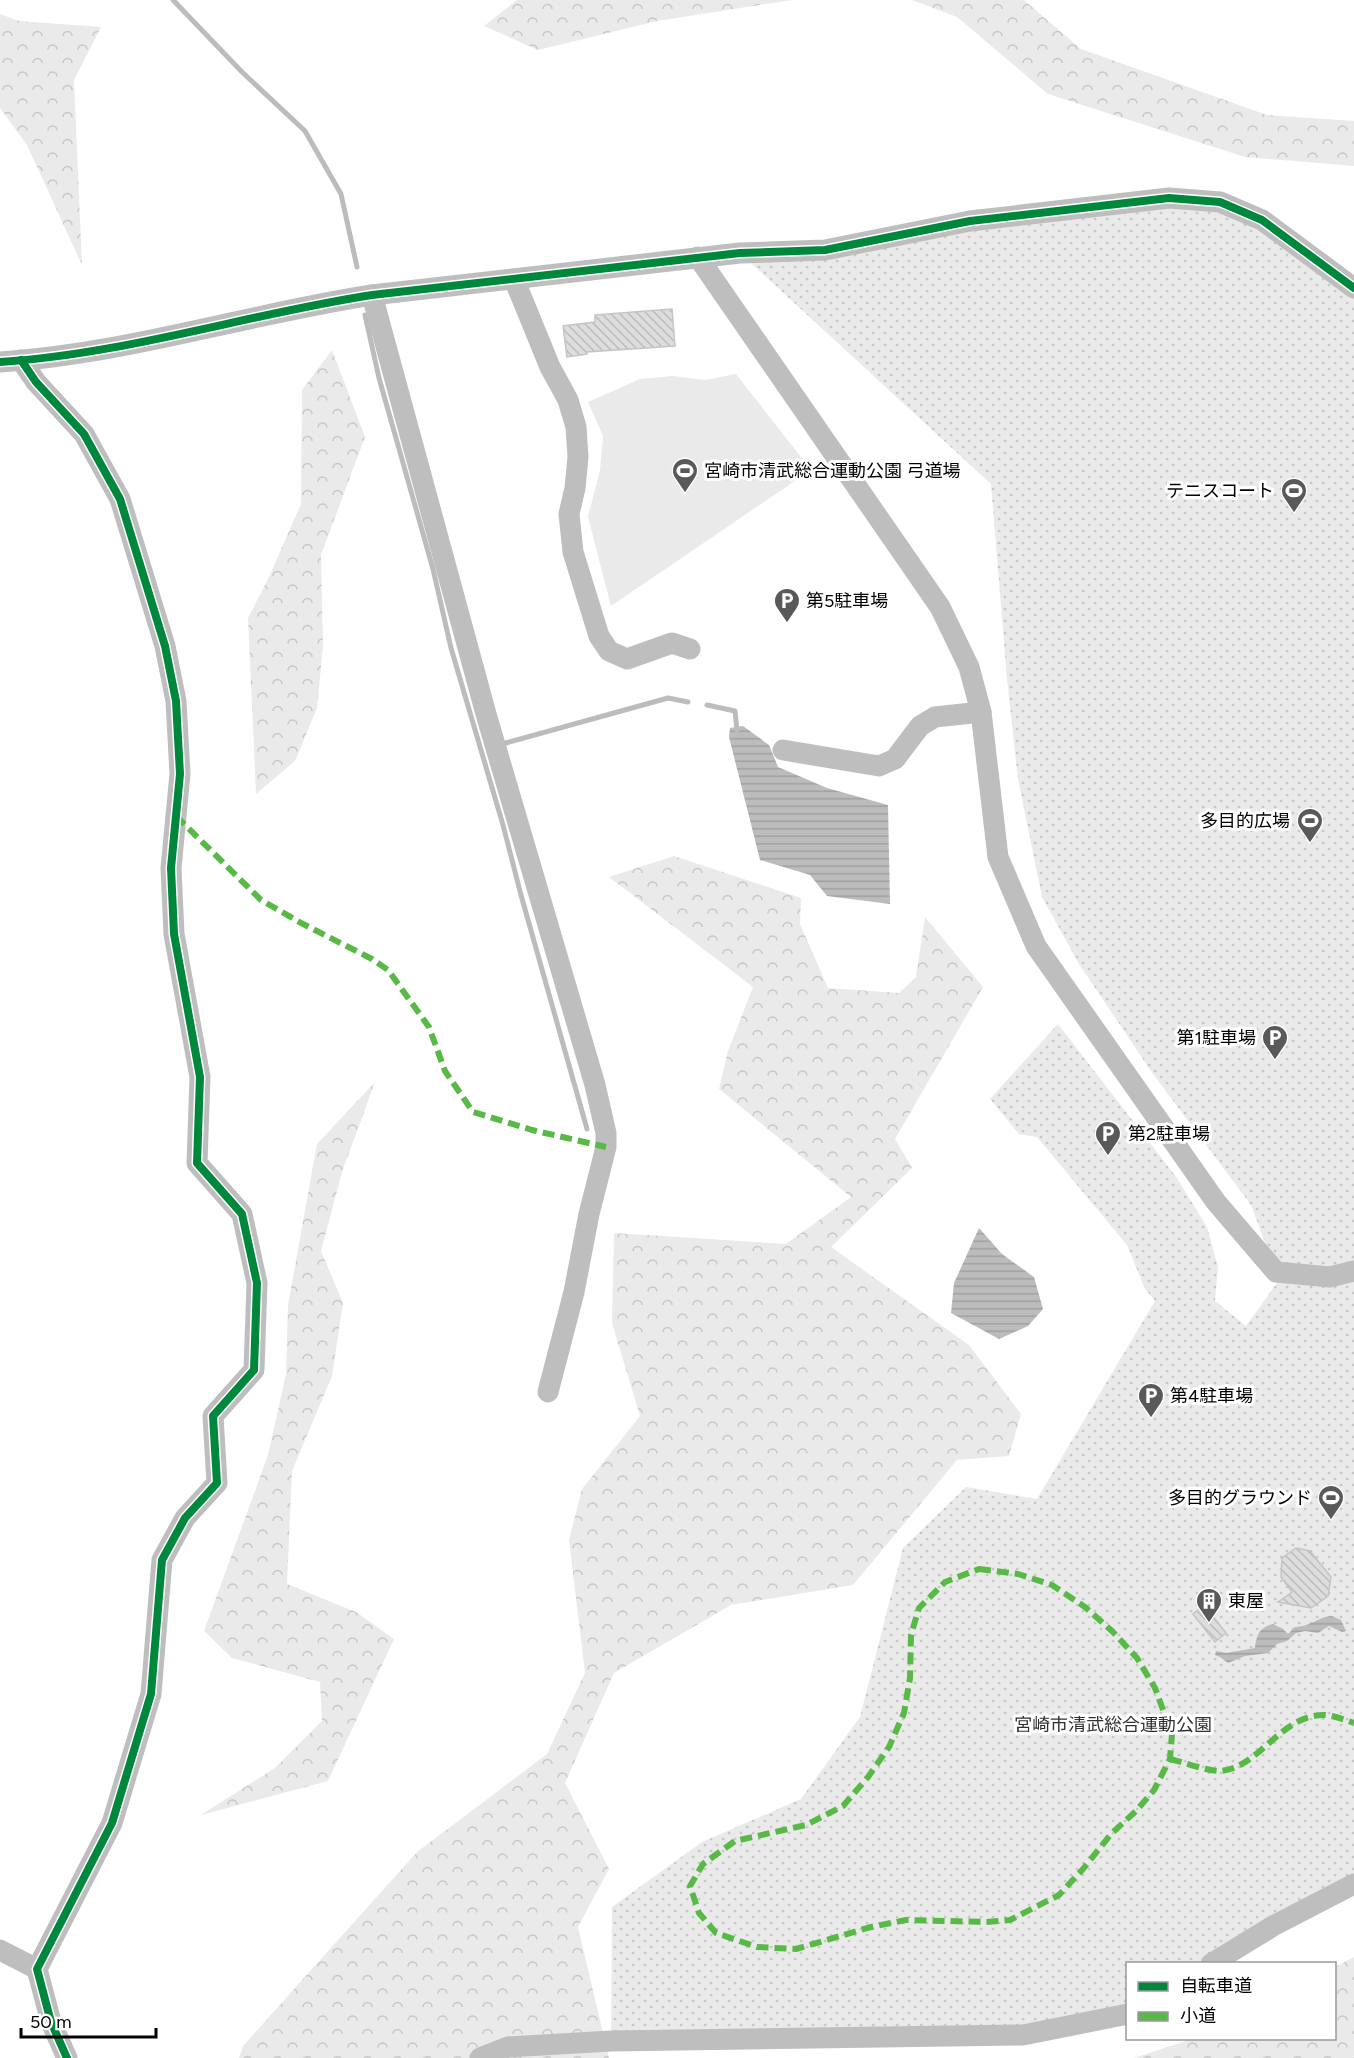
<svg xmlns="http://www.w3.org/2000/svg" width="1354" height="2058" font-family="Figtree,'Noto Sans JP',sans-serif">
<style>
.green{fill:#eaeaea}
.forest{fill:url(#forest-crowns)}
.park{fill:url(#park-dots)}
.water{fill:url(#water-rules)}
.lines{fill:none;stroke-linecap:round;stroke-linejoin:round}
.stream{stroke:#bcbcbc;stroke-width:5}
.building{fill:url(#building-back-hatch);stroke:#c5c5c5;stroke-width:1.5}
.minor{stroke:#bebebe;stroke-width:21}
.quiet{stroke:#58b947;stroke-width:6;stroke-dasharray:12 6;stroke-linecap:butt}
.cycleway-casing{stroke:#fff;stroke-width:11}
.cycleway{stroke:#00873e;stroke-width:8}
.labels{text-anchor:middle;stroke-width:6;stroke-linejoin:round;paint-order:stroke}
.poi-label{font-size:18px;fill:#000;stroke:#fff;text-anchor:start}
.park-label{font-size:18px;fill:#303030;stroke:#fff}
</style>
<defs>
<pattern id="forest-crowns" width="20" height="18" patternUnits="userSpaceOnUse" patternTransform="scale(1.5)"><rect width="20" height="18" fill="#eaeaea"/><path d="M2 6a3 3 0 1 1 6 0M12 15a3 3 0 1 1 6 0" fill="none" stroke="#c7c7c7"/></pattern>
<pattern id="park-dots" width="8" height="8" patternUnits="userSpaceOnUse" patternTransform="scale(1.5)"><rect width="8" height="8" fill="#eaeaea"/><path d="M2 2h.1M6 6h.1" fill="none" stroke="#c7c7c7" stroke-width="1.8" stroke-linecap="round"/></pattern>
<pattern id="water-rules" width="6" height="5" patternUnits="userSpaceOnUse" patternTransform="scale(1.5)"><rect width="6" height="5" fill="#bcbcbc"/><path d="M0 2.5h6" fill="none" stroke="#a0a0a0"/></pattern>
<pattern id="building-back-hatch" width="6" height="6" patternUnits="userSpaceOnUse" patternTransform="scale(1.5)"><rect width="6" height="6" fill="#ddd"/><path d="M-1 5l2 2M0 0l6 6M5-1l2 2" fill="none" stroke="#bcbcbc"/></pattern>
</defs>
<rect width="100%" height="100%" fill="#fff"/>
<!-- green -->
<path class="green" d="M736,374L811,470L611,606L588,517L600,470L603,436L588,402L640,379L673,376L705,380Z"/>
<!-- forest -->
<g class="forest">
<path d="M517,0H792L657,21L538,50L484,26Z"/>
<path d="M912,0H1024L1081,49L1267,115L1354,121V166L1245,157L1048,94L957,17Z"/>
<path d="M0,14L19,21L101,27L74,80L82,265L27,145L0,108Z"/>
<path d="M332,350L365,437L321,555L323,646L317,708L295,761L256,794L248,618L269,577L301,504L302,390Z"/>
<path d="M674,856L801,898L800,924L828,988L899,993L916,977L925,917L983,987L895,1139L912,1168L831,1247L969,1345L1021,1414L1009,1456L957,1460L853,1585L731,1605L614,1673L565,1783L609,1869L578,1927L609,2058H239L243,2046L417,1852L547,1754L585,1673L569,1540L582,1489L640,1416L612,1323L614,1233L786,1244L851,1197L719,1089L728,1051L753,987L609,877Z"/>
<path d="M375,1082L342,1172L321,1251L343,1303L332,1376L292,1471L287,1584L356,1612L394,1639L328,1781L201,1815L275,1768L322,1721L320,1682L232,1658L204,1631L268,1455L286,1374L288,1305L317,1144Z"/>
<path d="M1354,1957V2058H1134L1192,2039L1334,2038L1335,1967Z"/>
</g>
<!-- park -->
<path class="park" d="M1220,202L1354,284V1884L1211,1963L1128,1964V2014L1023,2035L611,2041L612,1907L702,1842L801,1799L860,1717L903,1548L966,1487L1037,1499L1155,1301L1145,1289L1127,1245L1037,1137L1019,1134L990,1099L1058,1024L1177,1178L1207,1227L1218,1267L1215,1301L1246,1326L1279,1280L1251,1205L1153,1074L1079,964L1042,897L1018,779L1007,679L991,484L740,253L970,221Z"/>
<!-- water -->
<g class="water">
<path d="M743,726L769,745L778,767L827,788L888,805L890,904L827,896L810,875L760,860L729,737L730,728Z"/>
<path d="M979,1228L1002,1254L1034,1277L1043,1309L1028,1326L999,1339L951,1313L954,1283Z"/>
<path d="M1332,1616L1341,1620L1346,1631L1342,1632L1329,1626L1318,1633L1305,1631L1296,1633L1287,1641L1277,1644L1268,1653L1245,1656L1228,1663L1220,1657L1215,1655L1216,1651L1226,1653L1255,1648C1257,1634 1259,1628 1273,1624L1283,1629L1288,1634L1295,1627C1313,1626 1317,1617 1332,1616Z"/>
</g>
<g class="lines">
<!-- stream -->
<g class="stream">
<path d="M173,0L242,72L305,131L341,194L357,267"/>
<path d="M365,315L379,378L433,569L451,648L503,825L521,895L587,1129"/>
<path d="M707,705L735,711L737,730"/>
<path d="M502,744L668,698L688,702"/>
</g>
</g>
<!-- building -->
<g class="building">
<path d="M672,309L675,346L587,352V354L567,357L563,326L595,322V315Z"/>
<path d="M1296,1548L1310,1551L1331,1577L1328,1596L1311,1608L1278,1602L1292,1592L1281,1577L1282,1558Z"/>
<path d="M1204,1605L1226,1633L1215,1642L1193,1614Z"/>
</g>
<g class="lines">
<!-- minor -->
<g class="minor">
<path d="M698,257L940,607L969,667L981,712L998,857L1036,946L1216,1202L1276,1272L1330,1277L1354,1271"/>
<path d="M514,279L550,367L568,400L576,427L578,457L575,488L569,514L573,552L599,636L609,651L627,659L672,643L690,649"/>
<path d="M372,295L486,714L595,1085L606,1133V1147L589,1214L574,1292L548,1392"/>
<path d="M21,360L36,382L84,434L120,499L165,646L176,701L180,774L171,868L174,934L200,1077L197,1163L242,1214L257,1283L254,1370L213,1416L217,1483L185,1518L162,1560L151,1694L112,1823L37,1969L51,2022L67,2058"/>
<path d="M0,362C126,354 248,314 372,295L740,253L825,250L970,221L1169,198L1220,202L1262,220L1354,288"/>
<path d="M783,750L879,766L895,759L920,726L935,717L981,712"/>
<path d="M0,1950L37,1969"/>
<path d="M1211,1964L1273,1926L1354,1884"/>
<path d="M480,2058L508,2047L611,2041L1023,2035L1128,2014"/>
</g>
<!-- quiet -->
<g class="quiet">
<path d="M176,816L261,900L301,923L372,959L388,970L429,1027L445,1071L473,1112L532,1130L606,1147"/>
<path d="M979,1569L1018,1574L1052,1585L1085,1607L1113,1632L1137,1658L1155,1688L1172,1734L1170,1759L1154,1790L1137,1810L1111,1834L1083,1869L1059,1895L1010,1920L986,1922L906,1920L871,1927L796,1949L757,1947L716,1933L699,1913L690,1886L703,1864L735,1841L806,1825L843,1806L868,1777L889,1747L904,1713L910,1678L911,1635L919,1608L945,1582Z"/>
<path d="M1170,1759C1182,1762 1208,1771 1219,1771C1259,1769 1279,1716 1323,1715C1333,1715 1345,1720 1354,1723"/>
</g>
<defs>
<g id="cycleway">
<path d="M21,360L36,382L84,434L120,499L165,646L176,701L180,774L171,868L174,934L200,1077L197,1163L242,1214L257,1283L254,1370L213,1416L217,1483L185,1518L162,1560L151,1694L112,1823L37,1969L51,2022L67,2058"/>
<path d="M0,362C126,354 248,314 372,295L740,253L825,250L970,221L1169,198L1220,202L1262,220L1354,288"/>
</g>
</defs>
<!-- cycleway casing -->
<use href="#cycleway" class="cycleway-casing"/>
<!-- cycleway -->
<use href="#cycleway" class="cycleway"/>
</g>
<!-- icons -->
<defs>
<symbol id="stadium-pin" viewBox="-11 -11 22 30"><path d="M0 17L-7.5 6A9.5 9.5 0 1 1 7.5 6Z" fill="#595959" stroke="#fff"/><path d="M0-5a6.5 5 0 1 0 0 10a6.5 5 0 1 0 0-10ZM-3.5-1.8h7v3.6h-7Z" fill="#fff"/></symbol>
<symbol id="parking-pin" viewBox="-11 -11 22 30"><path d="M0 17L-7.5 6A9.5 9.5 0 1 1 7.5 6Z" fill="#595959" stroke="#fff"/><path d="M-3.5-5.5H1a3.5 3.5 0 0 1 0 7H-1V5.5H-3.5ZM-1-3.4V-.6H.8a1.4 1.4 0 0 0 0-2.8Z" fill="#fff"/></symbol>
<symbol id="building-pin" viewBox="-11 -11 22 30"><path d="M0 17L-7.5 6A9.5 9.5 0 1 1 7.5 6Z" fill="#595959" stroke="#fff"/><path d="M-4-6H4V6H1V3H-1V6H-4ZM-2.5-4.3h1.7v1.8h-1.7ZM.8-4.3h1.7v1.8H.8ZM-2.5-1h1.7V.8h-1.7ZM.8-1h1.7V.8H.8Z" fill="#fff"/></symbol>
</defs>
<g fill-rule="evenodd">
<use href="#stadium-pin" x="670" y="456" width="30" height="40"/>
<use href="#stadium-pin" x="1279" y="476" width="30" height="40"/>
<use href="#parking-pin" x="772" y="586" width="30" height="40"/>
<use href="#stadium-pin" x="1295" y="806" width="30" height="40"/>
<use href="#parking-pin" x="1260" y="1023" width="30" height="40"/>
<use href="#parking-pin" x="1093" y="1119" width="30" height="40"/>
<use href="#parking-pin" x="1136" y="1381" width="30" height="40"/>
<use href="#stadium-pin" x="1316" y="1483" width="30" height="40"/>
<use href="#building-pin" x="1194" y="1586" width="30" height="40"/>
</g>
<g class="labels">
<!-- poi labels -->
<g class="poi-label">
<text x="704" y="477">宮崎市清武総合運動公園 弓道場</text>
<text x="1274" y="497" text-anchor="end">テニスコート</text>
<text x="806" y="607">第5駐車場</text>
<text x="1290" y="827" text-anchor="end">多目的広場</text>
<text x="1256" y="1044" text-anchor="end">第1駐車場</text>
<text x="1128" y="1140">第2駐車場</text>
<text x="1170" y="1402">第4駐車場</text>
<text x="1312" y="1504" text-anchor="end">多目的グラウンド</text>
<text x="1228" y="1607">東屋</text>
</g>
<!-- park labels -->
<g class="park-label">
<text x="1113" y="1731">宮崎市清武総合運動公園</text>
</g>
</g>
<!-- legend -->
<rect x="1126" y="1962" width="210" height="78" fill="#ffffff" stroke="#999999" stroke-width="1.5"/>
<rect x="1138" y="1982" width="30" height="9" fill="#00873e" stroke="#999999" stroke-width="1.5"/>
<text x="1180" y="1992" font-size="18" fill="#000000">自転車道</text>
<rect x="1138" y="2012" width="30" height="9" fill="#58b947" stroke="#999999" stroke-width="1.5"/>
<text x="1180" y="2022" font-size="18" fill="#000000">小道</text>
<!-- scale -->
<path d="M21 2028v9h135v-9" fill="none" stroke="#000000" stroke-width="3"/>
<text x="30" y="2028" font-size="18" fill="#000000" stroke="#ffffff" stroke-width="4.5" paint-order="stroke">50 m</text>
</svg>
